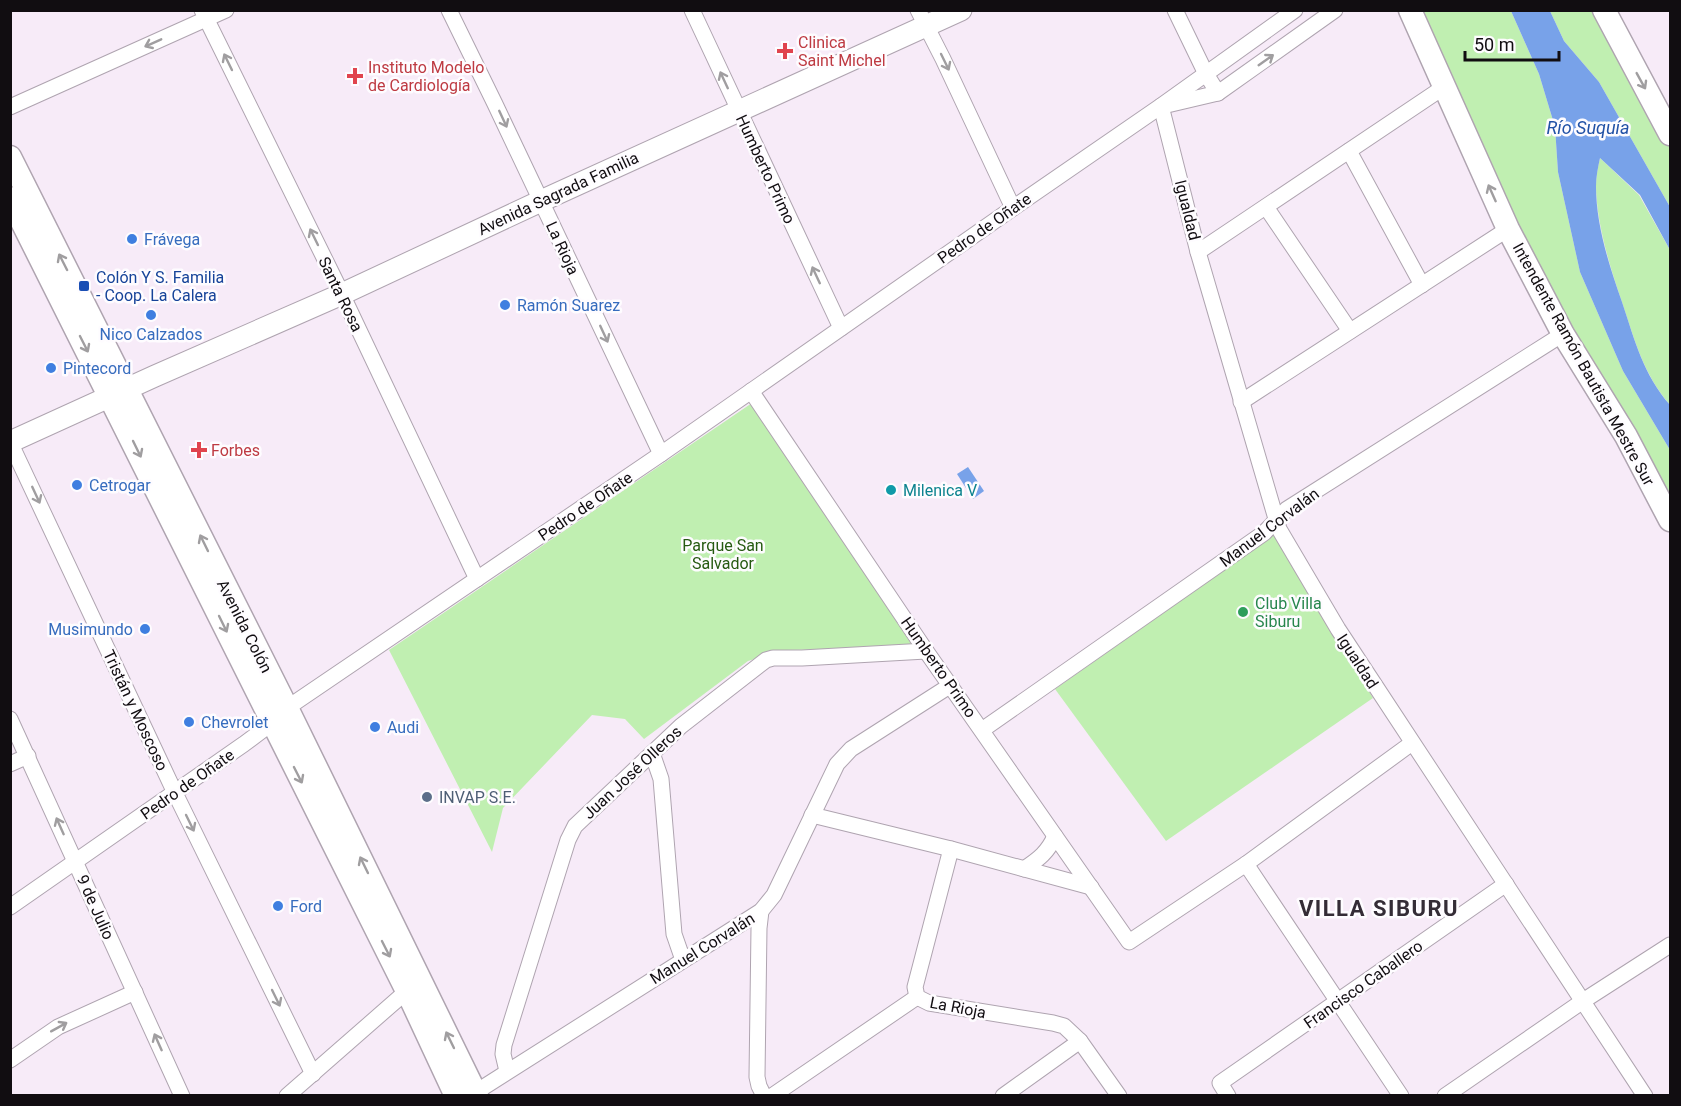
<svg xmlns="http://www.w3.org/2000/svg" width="1681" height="1106" font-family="Roboto,sans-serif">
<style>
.green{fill:#c0efb1}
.water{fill:#78a2e9}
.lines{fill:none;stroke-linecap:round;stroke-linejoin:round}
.street-casing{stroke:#afa4b0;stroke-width:17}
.secondary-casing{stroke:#afa4b0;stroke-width:23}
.primary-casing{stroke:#afa4b0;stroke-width:25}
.street{stroke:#fff;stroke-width:15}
.secondary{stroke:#fff;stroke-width:21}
.primary{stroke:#fff;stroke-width:22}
.oneway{stroke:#a09ea0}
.health-dot{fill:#e0444e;stroke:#fefcff;stroke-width:2}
.shop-dot{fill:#3f7fe0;stroke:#fefcff;stroke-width:2}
.transit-dot{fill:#1a4fb4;stroke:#fefcff;stroke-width:2}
.culture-dot{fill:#0f9aa8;stroke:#fefcff;stroke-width:2}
.leisure-dot{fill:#2e9e5b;stroke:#fefcff;stroke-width:2}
.service-dot{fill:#5c6f8a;stroke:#fefcff;stroke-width:2}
.labels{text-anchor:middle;stroke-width:5;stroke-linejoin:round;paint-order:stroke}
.health-label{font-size:16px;fill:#be3a42;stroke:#fefcff;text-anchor:start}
.street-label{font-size:16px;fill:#110d11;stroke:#fefcff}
.shop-label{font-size:16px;fill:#366cbe;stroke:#fefcff;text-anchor:start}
.transit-label{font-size:16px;fill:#164399;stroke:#fefcff;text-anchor:start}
.culture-label{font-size:16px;fill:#0d838f;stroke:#fefcff;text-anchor:start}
.park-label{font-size:16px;fill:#265a11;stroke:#fefcff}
.leisure-label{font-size:16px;fill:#27864d;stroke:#fefcff;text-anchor:start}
.service-label{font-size:16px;fill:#4e5e75;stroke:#fefcff;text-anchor:start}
.water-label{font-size:18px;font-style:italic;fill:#2252a6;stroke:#fefcff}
.district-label{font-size:22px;font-weight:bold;letter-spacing:1.5px;fill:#342c36;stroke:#fefcff}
</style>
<rect width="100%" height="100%" fill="#f7ebf8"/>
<!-- green -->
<g class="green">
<path d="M1410,11H1511L1539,74L1555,127L1558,172L1580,272L1623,371L1670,450V520L1593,382Z"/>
<path d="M1550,11H1604L1670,134V207L1599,82L1564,41Z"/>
<path d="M1600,158L1639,195L1670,250V405C1643,373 1635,341 1622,302C1610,268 1596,221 1596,185C1596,176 1598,167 1600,158Z"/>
<path d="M752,403L914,648L786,650L748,661L644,739L625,719L592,715L503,808L492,852L389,650Z"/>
<path d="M1275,534L1373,698L1166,841L1055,689Z"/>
</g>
<!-- water -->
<g class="water">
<path d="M1511,11H1550L1564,41L1599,82L1670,207V250L1640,195L1600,158C1598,167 1596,177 1596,186C1596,225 1609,265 1622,302C1635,341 1643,374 1670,405V450L1623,371L1580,272L1558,172L1555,127L1539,74Z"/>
<path d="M968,467L984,491L973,499L957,474Z"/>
</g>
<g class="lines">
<defs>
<g id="street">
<path d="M202,10L340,290L477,579"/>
<path d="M449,10L495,104L661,454"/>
<path d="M692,10L841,328"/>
<path d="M918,10L943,59L1013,208"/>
<path d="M1175,10L1206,74L1218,93"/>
<path d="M1167,105L1218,93L1335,10"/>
<path d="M1161,106L1198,252L1279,529L1338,629L1645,1096"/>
<path d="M10,107L226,10"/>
<path d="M1349,151L1422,285"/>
<path d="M1266,207L1350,331"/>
<path d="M1198,252L1444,87"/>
<path d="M751,391L926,651L1129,942L1246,864L1412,743"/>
<path d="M1241,402L1508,229"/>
<path d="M10,442L175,793L313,1074"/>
<path d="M10,719L182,1096"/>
<path d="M982,730L1264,533L1287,509L1563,334"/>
<path d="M652,753L661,779L674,934L683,960"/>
<path d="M10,764L28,756"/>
<path d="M812,815L951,849L1091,887"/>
<path d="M951,849L915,987L917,997L929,1003L1053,1023L1064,1026L1080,1041L1119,1096"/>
<path d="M1246,864L1401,1096"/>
<path d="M1024,869C1039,859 1048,852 1055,836"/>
<path d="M10,907L244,744L272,723L287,708L661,454L1013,208L1161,106L1295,10"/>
<path d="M761,911L759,928L757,1077L759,1086L764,1096"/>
<path d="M10,1060L58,1027L135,992"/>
<path d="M507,1071L503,1054L504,1045L568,840L575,826L681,726L766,660L773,658H802L926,651"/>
<path d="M476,1092L761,911L774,895L837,764L851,749L951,685"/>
<path d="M287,1096L407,991"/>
<path d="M772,1096L917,997"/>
<path d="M1003,1096L1080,1041"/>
<path d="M1228,1096L1220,1083L1506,884"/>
<path d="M1445,1096L1583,1001L1670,945"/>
</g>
<path id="secondary" d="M10,442L155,376L342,294L541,201L961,10"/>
<g id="primary">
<path d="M1410,10L1508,229L1563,334L1626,436L1670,520"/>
<path d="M1604,10L1670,134"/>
<path d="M10,157L287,708L477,1096"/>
<path d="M10,198L407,991L456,1096"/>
</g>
</defs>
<!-- street casing -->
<use href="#street" class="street-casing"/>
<!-- secondary casing -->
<use href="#secondary" class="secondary-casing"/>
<!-- primary casing -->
<use href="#primary" class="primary-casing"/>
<!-- street -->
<use href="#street" class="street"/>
<!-- secondary -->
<use href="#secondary" class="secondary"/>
<!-- primary -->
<use href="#primary" class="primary"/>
</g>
<!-- one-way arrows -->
<defs><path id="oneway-shaft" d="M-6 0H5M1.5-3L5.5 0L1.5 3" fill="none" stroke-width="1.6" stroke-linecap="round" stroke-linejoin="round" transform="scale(1.5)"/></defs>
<g class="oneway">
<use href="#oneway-shaft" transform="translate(153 43) rotate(156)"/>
<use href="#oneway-shaft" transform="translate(1266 60) rotate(-35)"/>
<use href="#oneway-shaft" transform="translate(228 62) rotate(-116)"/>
<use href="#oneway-shaft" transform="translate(945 62) rotate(64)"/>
<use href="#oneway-shaft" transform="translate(724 80) rotate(-115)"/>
<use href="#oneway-shaft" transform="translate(1641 81) rotate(61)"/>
<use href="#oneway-shaft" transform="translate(503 119) rotate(65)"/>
<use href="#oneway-shaft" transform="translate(1492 193) rotate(-114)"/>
<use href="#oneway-shaft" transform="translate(314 237) rotate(-116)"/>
<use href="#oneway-shaft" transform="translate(63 262) rotate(-117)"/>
<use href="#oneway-shaft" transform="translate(816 275) rotate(-115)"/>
<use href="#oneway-shaft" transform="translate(604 334) rotate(65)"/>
<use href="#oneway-shaft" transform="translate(84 344) rotate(63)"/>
<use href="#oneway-shaft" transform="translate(137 449) rotate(64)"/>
<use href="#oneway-shaft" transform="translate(36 495) rotate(65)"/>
<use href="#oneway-shaft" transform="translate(204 543) rotate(-116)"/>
<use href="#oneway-shaft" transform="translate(223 624) rotate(64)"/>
<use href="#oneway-shaft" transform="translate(298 775) rotate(63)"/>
<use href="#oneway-shaft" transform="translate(190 823) rotate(64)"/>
<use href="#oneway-shaft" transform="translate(60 826) rotate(-114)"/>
<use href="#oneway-shaft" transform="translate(364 865) rotate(-116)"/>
<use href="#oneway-shaft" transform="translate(386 949) rotate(63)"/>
<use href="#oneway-shaft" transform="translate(276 998) rotate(64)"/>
<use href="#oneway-shaft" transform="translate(59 1027) rotate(-29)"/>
<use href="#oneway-shaft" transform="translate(450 1040) rotate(-116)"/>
<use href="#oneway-shaft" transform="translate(158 1042) rotate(-114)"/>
</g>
<!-- markers -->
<g class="health-dot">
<path d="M782 42h6v6h6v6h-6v6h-6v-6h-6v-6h6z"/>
<path d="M352 67h6v6h6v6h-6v6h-6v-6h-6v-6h6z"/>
<path d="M196 441h6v6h6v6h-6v6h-6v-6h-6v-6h6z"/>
</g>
<g class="shop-dot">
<circle cx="132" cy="239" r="6"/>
<circle cx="505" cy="305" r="6"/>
<circle cx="151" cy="315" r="6"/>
<circle cx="51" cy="368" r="6"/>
<circle cx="77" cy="485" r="6"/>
<circle cx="145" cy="629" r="6"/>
<circle cx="189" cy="722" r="6"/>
<circle cx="375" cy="727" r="6"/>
<circle cx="278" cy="906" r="6"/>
</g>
<rect class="transit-dot" x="78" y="280" width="12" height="12" rx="3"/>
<circle class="culture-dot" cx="891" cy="490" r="6"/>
<circle class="leisure-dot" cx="1243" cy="612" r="6"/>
<circle class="service-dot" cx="427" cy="797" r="6"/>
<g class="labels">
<!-- health labels -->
<g class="health-label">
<text x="798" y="48">Clinica<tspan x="798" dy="18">Saint Michel</tspan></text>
<text x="368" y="73">Instituto Modelo<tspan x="368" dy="18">de Cardiología</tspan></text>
<text x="211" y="456">Forbes</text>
</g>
<!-- street labels -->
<g class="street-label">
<text transform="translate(766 169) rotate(65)" y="6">Humberto Primo</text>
<text transform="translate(558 193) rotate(-25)" y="6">Avenida Sagrada Familia</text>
<text transform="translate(1188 210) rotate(76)" y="6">Igualdad</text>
<text transform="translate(984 228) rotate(-35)" y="6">Pedro de Oñate</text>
<text transform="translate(563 248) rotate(65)" y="6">La Rioja</text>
<text transform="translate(341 294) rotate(64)" y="6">Santa Rosa</text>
<text transform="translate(1584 364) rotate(61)" y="6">Intendente Ramón Bautista Mestre Sur</text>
<text transform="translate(585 506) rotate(-34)" y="6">Pedro de Oñate</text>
<text transform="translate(1269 527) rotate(-37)" y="6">Manuel Corvalán</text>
<text transform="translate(245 626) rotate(63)" y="6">Avenida Colón</text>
<text transform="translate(1358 661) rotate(57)" y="6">Igualdad</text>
<text transform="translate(939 667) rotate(55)" y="6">Humberto Primo</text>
<text transform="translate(136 710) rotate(65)" y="6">Tristán y Moscoso</text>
<text transform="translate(632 772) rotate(-43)" y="6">Juan José Olleros</text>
<text transform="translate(187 784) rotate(-35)" y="6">Pedro de Oñate</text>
<text transform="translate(96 907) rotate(66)" y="6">9 de Julio</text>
<text transform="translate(702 948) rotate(-32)" y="6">Manuel Corvalán</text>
<text transform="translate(1363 984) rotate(-35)" y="6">Francisco Caballero</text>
<text transform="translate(958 1007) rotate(11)" y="6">La Rioja</text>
</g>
<!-- shop labels -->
<g class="shop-label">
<text x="144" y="245">Frávega</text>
<text x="517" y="311">Ramón Suarez</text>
<text x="151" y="340" text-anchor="middle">Nico Calzados</text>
<text x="63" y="374">Pintecord</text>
<text x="89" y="491">Cetrogar</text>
<text x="133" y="635" text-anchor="end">Musimundo</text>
<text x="201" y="728">Chevrolet</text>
<text x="387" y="733">Audi</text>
<text x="290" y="912">Ford</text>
</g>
<!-- transit labels -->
<g class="transit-label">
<text x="96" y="283">Colón Y S. Familia<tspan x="96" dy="18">- Coop. La Calera</tspan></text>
</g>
<!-- culture labels -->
<g class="culture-label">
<text x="903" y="496">Milenica V</text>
</g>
<!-- park labels -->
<g class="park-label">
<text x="723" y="551">Parque San<tspan x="723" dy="18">Salvador</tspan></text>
</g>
<!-- leisure labels -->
<g class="leisure-label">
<text x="1255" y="609">Club Villa<tspan x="1255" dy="18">Siburu</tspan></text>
</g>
<!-- service labels -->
<g class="service-label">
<text x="439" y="803">INVAP S.E.</text>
</g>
<!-- water labels -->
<g class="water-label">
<text x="1588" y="134">Río Suquía</text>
</g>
<!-- district labels -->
<g class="district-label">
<text x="1379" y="916">VILLA SIBURU</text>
</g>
</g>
<!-- border -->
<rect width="1681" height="1106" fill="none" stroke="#110d11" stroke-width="24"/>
<!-- scale -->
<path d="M1465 51v9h94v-9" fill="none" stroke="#110d11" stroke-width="3"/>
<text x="1474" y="51" font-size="18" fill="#110d11" stroke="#fefcff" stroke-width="4.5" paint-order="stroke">50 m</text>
</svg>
